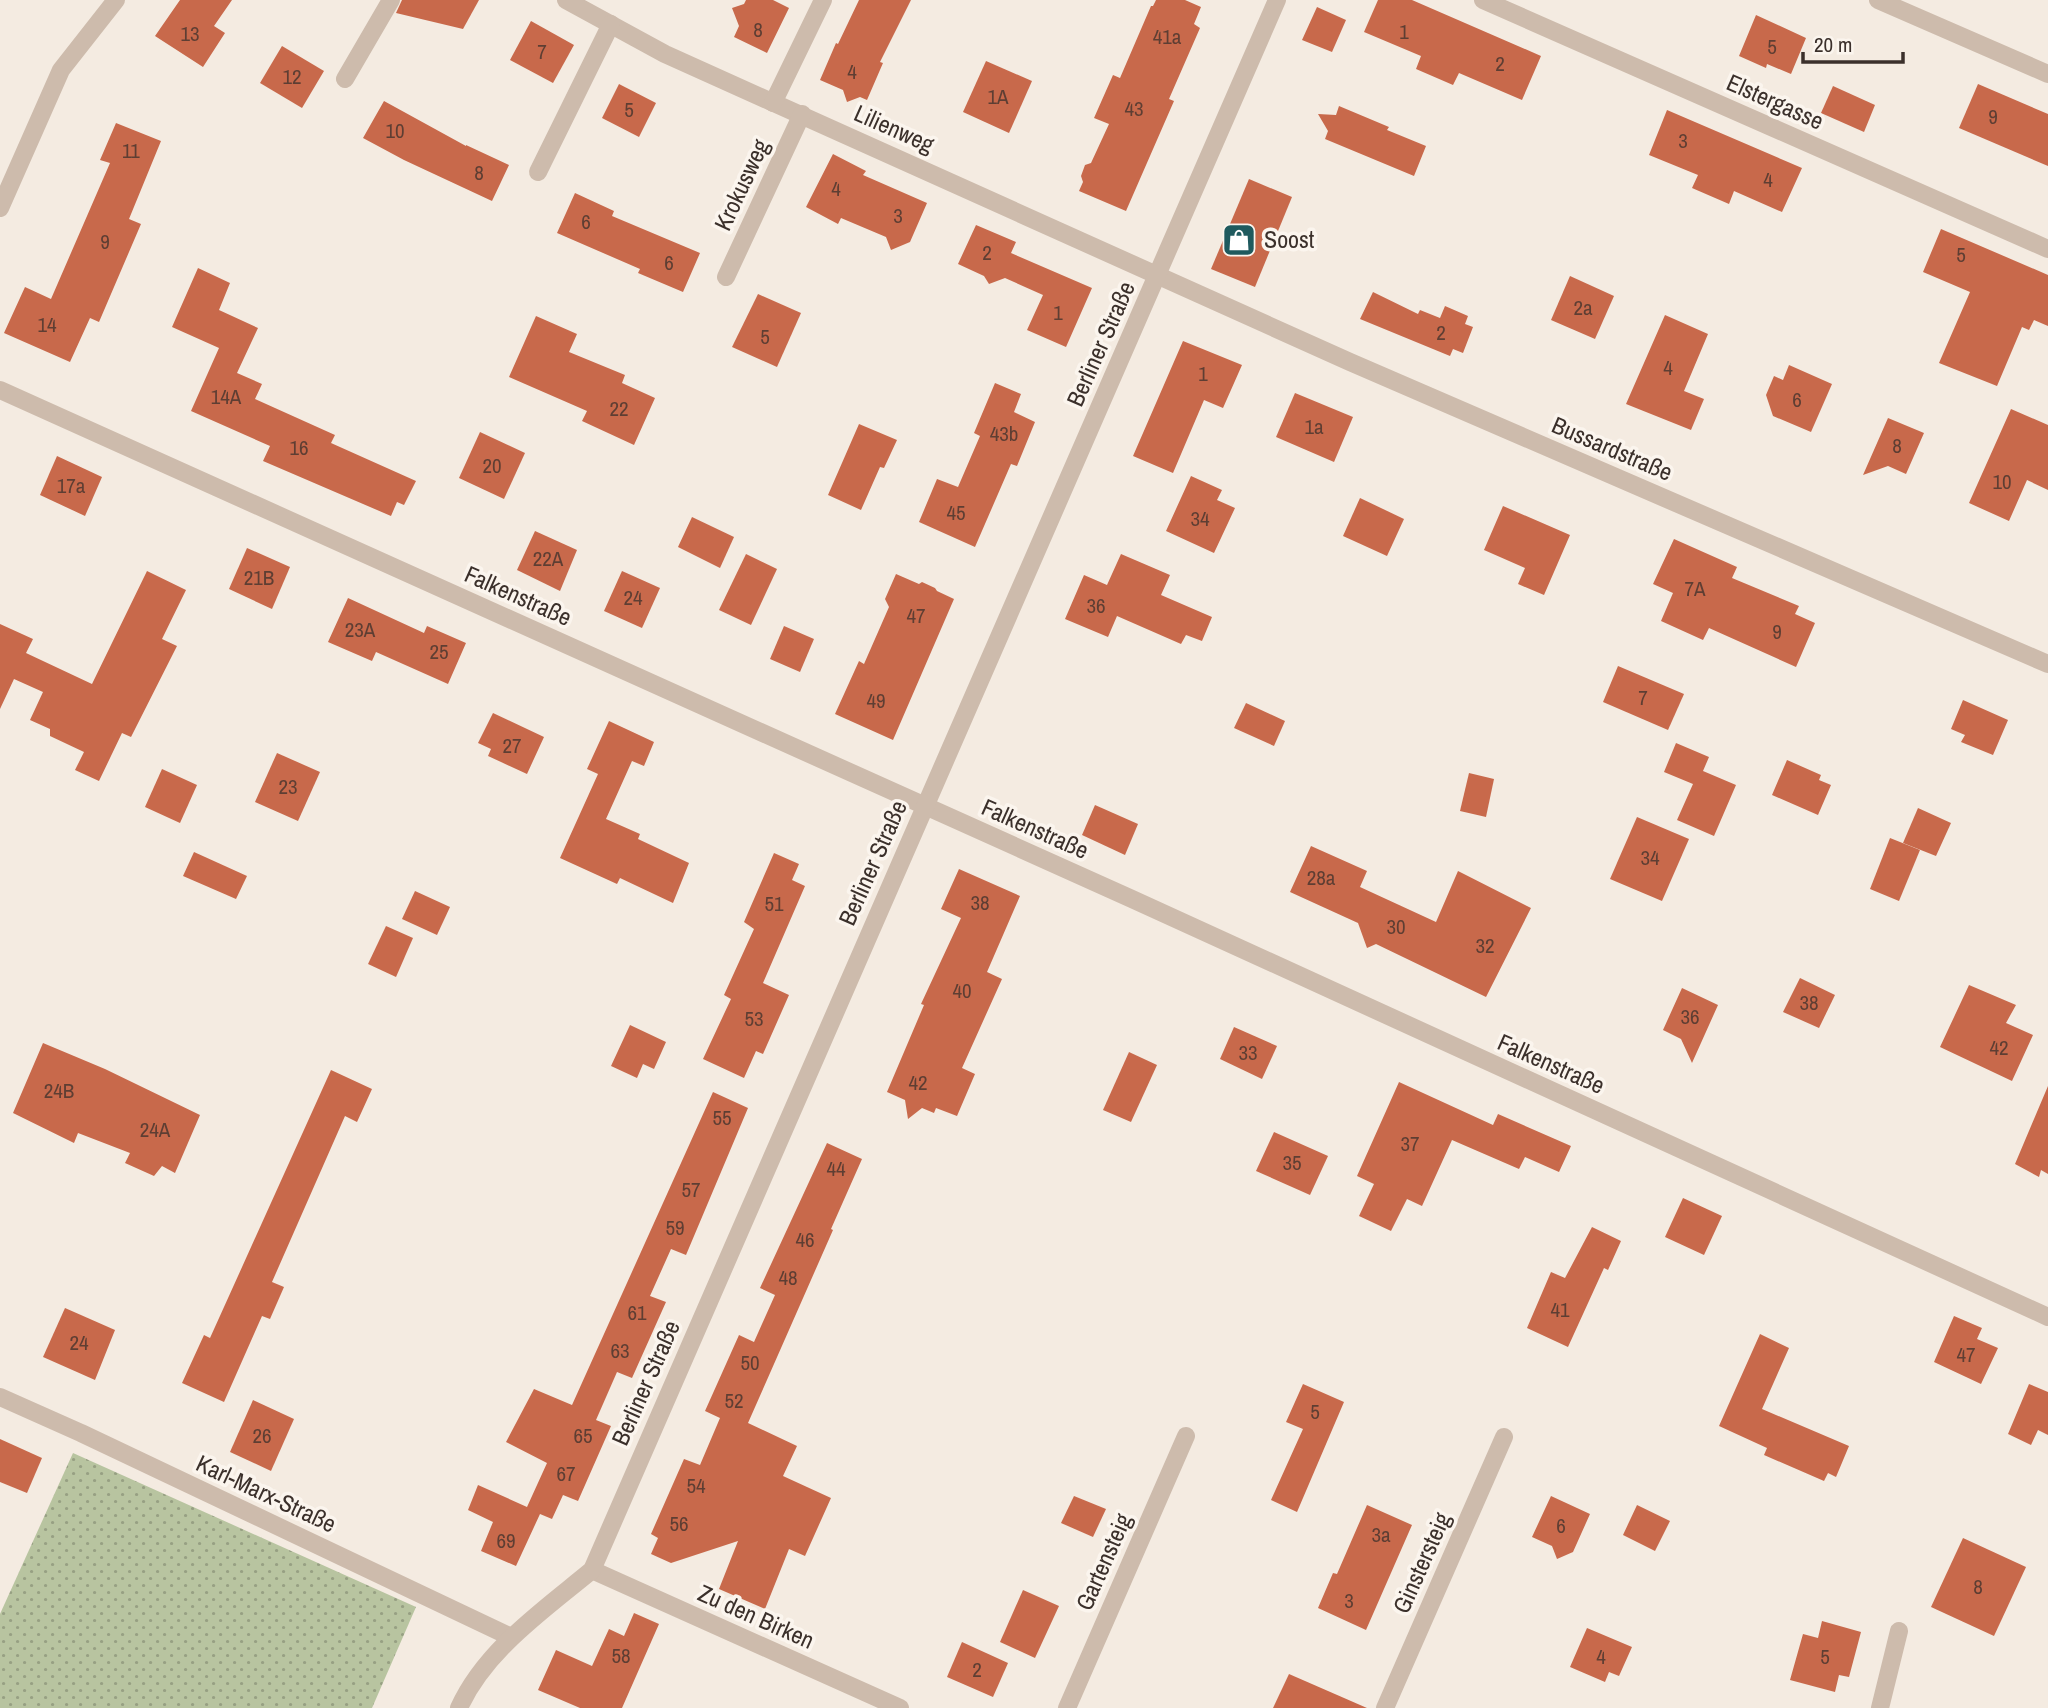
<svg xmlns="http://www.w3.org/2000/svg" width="2048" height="1708" font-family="'Archivo Narrow',sans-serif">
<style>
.grass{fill:url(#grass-dots)}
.building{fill:#c8694b}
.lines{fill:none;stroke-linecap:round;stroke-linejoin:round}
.minor{stroke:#cdbbac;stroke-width:18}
.labels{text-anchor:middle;stroke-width:7;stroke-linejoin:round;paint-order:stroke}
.number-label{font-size:21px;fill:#5e3e33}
.street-label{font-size:24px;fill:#3b302b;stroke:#fbf5ee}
.poi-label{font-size:24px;fill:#3b302b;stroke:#fbf5ee;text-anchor:start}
</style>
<defs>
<pattern id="grass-dots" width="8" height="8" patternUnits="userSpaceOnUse" patternTransform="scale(1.75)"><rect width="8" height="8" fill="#b8c4a0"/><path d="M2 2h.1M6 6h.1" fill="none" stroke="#97a083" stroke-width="1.8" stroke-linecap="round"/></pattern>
</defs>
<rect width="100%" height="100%" fill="#f4ebe1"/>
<!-- grass -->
<path class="grass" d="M73,1453L416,1607L372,1708H0V1614Z"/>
<!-- building -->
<g class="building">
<path d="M180,0H232L214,26L225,33L203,67L155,36Z"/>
<path d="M402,0H479L463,29L396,13Z"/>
<path d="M746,0H773L789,8L767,53L734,37L739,26L732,8L744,4Z"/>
<path d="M859,0H911L880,62L883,63L867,100L860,97L847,102L843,90L820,80L836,43L838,44Z"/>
<path d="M1156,0H1185L1201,7L1194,24L1200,28L1169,99L1174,101L1126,211L1079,191L1083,182L1081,176L1085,165L1091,163L1109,124L1094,118L1113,75L1120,78L1151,6H1153Z"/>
<path d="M1378,0H1412L1541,56L1522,100L1459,73L1453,85L1416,69L1421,56L1364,32Z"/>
<path d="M1317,7L1346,20L1332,52L1302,40Z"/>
<path d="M1756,15L1806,38L1791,74L1767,64L1766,68L1739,56Z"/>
<path d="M531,21L574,45L553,83L510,60Z"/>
<path d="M282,46L324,71L302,108L260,83Z"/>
<path d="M986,61L1032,81L1009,133L963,112Z"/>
<path d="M619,84L656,103L639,137L602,118Z"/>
<path d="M1978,84L2048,114V166L1959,128Z"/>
<path d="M1833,86L1875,105L1864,132L1821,113Z"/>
<path d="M384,101L466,146V145L509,165L492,201L404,160L363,138Z"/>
<path d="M1339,106L1389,127L1387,130L1426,146L1414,176L1325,139L1328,131L1318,114L1336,115Z"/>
<path d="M1667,110L1802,168L1782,212L1734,191L1729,204L1692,188L1698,175L1649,155Z"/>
<path d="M116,123L161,141L129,219L141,224L99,322L90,318L70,362L4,333L25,287L51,299L110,163L100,160Z"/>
<path d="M833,154L866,171L863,175L927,203L910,242L891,250L886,237L841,218L838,224L806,207Z"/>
<path d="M1249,179L1292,197L1255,287L1211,269Z"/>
<path d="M575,193L614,211L612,216L700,253L683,292L638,273L640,269L557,233Z"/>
<path d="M976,225L1016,242L1011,253L1092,288L1066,347L1027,330L1043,295L1005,278L989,284L984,276L958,264Z"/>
<path d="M1941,229L2048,275V326L2034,320L2029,330L2022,327L1997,386L1939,363L1970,292L1923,272Z"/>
<path d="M198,268L230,283L219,310L258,328L237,373L262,384L255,399L335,435L331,443L416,481L404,505L397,502L391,516L263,461L270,446L191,411L219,348L172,327Z"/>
<path d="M1570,276L1614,296L1595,339L1551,320Z"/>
<path d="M1373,292L1418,314L1420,310L1440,318L1445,306L1468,316L1465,324L1473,327L1463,353L1453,349L1450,356L1360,319Z"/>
<path d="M758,294L801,313L777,367L732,347Z"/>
<path d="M1665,315L1708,334L1684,391L1704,399L1691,430L1626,404Z"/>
<path d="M536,316L577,334L569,352L625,375L622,383L655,398L634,445L582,421L587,411L509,377Z"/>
<path d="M1183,341L1242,365L1223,408L1204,400L1173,473L1133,456Z"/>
<path d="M1789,365L1832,384L1811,432L1773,416L1766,395L1774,376L1783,380Z"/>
<path d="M995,383L1021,394L1014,412L1035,422L1017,466L1011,464L975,547L919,522L937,479L958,487L980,436L974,433Z"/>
<path d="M1295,393L1353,417L1334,462L1276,437Z"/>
<path d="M2011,409L2048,425V490L2027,480L2009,521L1969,503Z"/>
<path d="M1888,418L1924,433L1906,474L1888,466L1863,475Z"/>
<path d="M859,424L897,440L884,468L880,467L861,510L828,495Z"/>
<path d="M480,432L525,453L504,499L459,478Z"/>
<path d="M57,456L102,477L85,516L40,495Z"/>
<path d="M1191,476L1222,490L1217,500L1235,508L1214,553L1166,531Z"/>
<path d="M1360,498L1404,519L1387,556L1343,536Z"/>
<path d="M1503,506L1570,535L1544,595L1518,584L1525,568L1484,550Z"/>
<path d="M692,517L734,537L720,568L678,547Z"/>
<path d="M535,531L577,550L560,591L517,570Z"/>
<path d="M1674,539L1737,567L1732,578L1799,606L1795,614L1815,623L1796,667L1709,628L1703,640L1661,621L1673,593L1653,584Z"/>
<path d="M247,548L290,567L272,609L229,589Z"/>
<path d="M746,554L777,569L751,625L719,610Z"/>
<path d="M1121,554L1170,575L1161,595L1212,617L1202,641L1186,635L1181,644L1117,616L1108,637L1065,619L1084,575L1107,585Z"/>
<path d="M147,571L186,590L162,639L177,646L131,737L122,733L99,781L75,770L84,752L50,736V729L30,720L43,692L14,679L0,709V624L33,639L26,653L92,684Z"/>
<path d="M622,571L660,588L642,628L604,611Z"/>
<path d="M896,574L919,584L922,582L935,588L937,591L954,599L893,740L835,714L859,661L864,664L889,607L885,599Z"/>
<path d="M348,598L424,633L427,626L466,643L448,684L376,652L372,661L328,642Z"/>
<path d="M784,626L814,639L800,672L770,659Z"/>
<path d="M1618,666L1684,694L1668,730L1603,702Z"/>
<path d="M1963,700L2008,720L1993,755L1961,742L1965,735L1951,729Z"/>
<path d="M1246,703L1285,721L1274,746L1234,728Z"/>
<path d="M493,713L544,737L527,774L488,756L491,749L478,743Z"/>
<path d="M609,721L654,742L644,766L632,761L606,819L640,834L638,839L689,863L673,903L620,878L617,884L560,858L598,774L587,769Z"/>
<path d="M1676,743L1709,757L1703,771L1736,785L1714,836L1677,820L1693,784L1664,772Z"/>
<path d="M277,753L320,772L298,821L255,802Z"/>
<path d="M1787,760L1821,775L1819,780L1831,785L1818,815L1772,795Z"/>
<path d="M162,769L197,785L180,823L145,807Z"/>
<path d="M1469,773L1494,779L1486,817L1460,811Z"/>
<path d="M1095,805L1138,824L1125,855L1082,835Z"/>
<path d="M1918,808L1951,823L1936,856L1903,843Z"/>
<path d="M1637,817L1689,839L1662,901L1610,879Z"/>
<path d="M1890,838L1920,850L1899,901L1870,889Z"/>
<path d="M1311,846L1367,871L1360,887L1436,922L1458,871L1531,908L1486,997L1376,944L1367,948L1358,923L1290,892Z"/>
<path d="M194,852L247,876L236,899L183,876Z"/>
<path d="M774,853L799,864L792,880L805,886L763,983L789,995L763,1054L756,1051L744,1078L703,1059L731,999L724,995L754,929L744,922Z"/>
<path d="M959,869L1020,896L987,972L1002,979L962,1068L975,1074L957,1116L936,1108L934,1113L922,1108L908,1119L905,1100L887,1092L924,1005L921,1004L961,918L941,909Z"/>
<path d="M415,891L450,907L437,935L402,919Z"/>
<path d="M386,926L413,938L396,977L368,964Z"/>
<path d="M1800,978L1835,995L1819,1028L1783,1012Z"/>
<path d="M1969,985L2016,1005L2006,1023L2033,1035L2012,1081L1940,1047Z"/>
<path d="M1682,988L1718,1005L1692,1063L1681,1039L1663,1030Z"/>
<path d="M630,1025L666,1042L654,1069L643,1064L637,1078L611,1066Z"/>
<path d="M1234,1027L1277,1046L1262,1079L1220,1059Z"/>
<path d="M43,1043L105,1069L200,1115L175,1173L162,1166L154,1176L125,1163L130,1153L78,1133L74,1143L13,1113Z"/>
<path d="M1129,1052L1157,1065L1131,1122L1103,1110Z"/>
<path d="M331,1070L372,1089L357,1122L345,1116L272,1282L284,1287L270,1319L262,1316L224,1402L182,1383L204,1335L210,1338Z"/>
<path d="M1399,1082L1493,1125L1498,1114L1571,1146L1559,1172L1525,1157L1519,1169L1452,1140L1422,1206L1407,1199L1391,1231L1359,1216L1374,1184L1357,1176Z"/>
<path d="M2048,1086V1174L2041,1170L2039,1177L2015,1164Z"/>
<path d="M713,1092L748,1108L686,1255L671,1249L650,1296L666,1302L632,1378L617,1372L596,1420L611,1426L578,1501L563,1495L552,1519L540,1514L516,1566L481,1551L493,1522L468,1510L478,1485L527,1507L547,1463L506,1442L534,1389L572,1405Z"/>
<path d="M1274,1132L1328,1156L1310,1195L1256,1171Z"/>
<path d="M827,1143L862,1159L831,1229L833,1230L748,1423L797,1446L783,1476L831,1498L805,1556L789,1549L765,1609L719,1589L738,1541L671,1563L651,1554L658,1538L651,1534L684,1459L700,1465L720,1418L705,1411L739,1335L754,1342L775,1295L760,1288Z"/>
<path d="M1683,1198L1722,1216L1704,1255L1665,1237Z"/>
<path d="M1592,1227L1621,1241L1608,1270L1604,1268L1568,1347L1527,1328L1551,1272L1565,1278Z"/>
<path d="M65,1308L115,1330L95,1380L43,1357Z"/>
<path d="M1954,1316L1982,1328L1977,1339L1998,1348L1981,1384L1934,1362Z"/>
<path d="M1760,1334L1789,1348L1762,1409L1849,1446L1836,1477L1828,1473L1824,1481L1764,1455L1767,1448L1719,1426Z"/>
<path d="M1303,1384L1344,1402L1297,1512L1271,1500L1303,1429L1286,1422Z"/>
<path d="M2029,1384L2048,1392V1435L2038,1430L2031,1445L2008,1434Z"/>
<path d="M253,1400L294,1419L271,1471L230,1452Z"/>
<path d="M0,1439L42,1458L27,1493L0,1482Z"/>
<path d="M1074,1496L1106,1509L1093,1537L1061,1523Z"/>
<path d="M1551,1496L1590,1514L1573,1552L1557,1559L1552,1546L1532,1537Z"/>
<path d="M1367,1505L1412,1525L1366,1630L1318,1608L1333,1573L1337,1574Z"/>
<path d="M1637,1505L1670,1521L1655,1551L1623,1535Z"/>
<path d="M1963,1538L2026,1567L1994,1636L1931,1607Z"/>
<path d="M1023,1590L1059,1606L1035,1658L1000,1642Z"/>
<path d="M634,1613L659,1624L622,1708H580L538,1690L556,1650L592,1666L609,1629L624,1636Z"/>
<path d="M1822,1621L1861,1632L1849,1677L1839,1675L1835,1692L1790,1680L1803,1634L1818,1638Z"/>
<path d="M1587,1628L1632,1647L1619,1676L1609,1672L1605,1682L1570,1667Z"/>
<path d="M962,1642L1008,1663L993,1697L947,1677Z"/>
<path d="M1289,1674L1367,1708H1273Z"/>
</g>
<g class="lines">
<!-- minor -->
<g class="minor">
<path d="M566,0L665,54L1350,362L2048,664"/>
<path d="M1483,0L2048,249"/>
<path d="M1878,0L2048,74"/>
<path d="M345,79L391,0"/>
<path d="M773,103L823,0"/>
<path d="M538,172L611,24"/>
<path d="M0,208L61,70L116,0"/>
<path d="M726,277L802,114"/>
<path d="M0,390L1132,899L2048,1317"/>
<path d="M0,1397L81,1433L511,1637"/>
<path d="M592,1570L900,1708"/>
<path d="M459,1708C485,1650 545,1609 592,1570L1277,0"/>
<path d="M1067,1708L1186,1436"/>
<path d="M1385,1708L1504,1437"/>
<path d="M1880,1708L1899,1631"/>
</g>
</g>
<!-- icons -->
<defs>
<symbol id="shop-square" viewBox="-11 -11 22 22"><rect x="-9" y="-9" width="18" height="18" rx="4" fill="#1f5a5e" stroke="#fbf5ee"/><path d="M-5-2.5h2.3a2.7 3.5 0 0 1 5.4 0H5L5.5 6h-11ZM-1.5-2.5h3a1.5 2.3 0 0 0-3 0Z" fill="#fff"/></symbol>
</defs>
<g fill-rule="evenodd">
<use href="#shop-square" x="1220" y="221" width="38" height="38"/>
</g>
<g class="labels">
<!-- number labels -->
<g class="number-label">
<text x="758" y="37">8</text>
<text x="1404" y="39">1</text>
<text x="190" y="41">13</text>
<text x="1167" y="44">41a</text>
<text x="1772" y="54">5</text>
<text x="542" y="59">7</text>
<text x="1500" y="71">2</text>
<text x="852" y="79">4</text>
<text x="292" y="84">12</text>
<text x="998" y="104">1A</text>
<text x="1134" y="116">43</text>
<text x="629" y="117">5</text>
<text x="1993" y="124">9</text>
<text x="395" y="138">10</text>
<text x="1683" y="148">3</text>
<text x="131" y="158">11</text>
<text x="479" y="180">8</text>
<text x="1768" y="187">4</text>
<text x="836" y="196">4</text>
<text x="898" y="223">3</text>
<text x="586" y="229">6</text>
<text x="105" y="249">9</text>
<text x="987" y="260">2</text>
<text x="1961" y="262">5</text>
<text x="669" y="270">6</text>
<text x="1583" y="315">2a</text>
<text x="1058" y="320">1</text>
<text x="47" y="332">14</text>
<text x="1441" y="340">2</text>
<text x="765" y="344">5</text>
<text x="1668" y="375">4</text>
<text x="1203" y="381">1</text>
<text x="226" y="404">14A</text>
<text x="1797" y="407">6</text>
<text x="619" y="416">22</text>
<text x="1314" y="434">1a</text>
<text x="1004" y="441">43b</text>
<text x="1897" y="453">8</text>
<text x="299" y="455">16</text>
<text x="492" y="473">20</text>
<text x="2002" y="489">10</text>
<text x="71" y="493">17a</text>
<text x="956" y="520">45</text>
<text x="1200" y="526">34</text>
<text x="548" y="566">22A</text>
<text x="259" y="585">21B</text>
<text x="1695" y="596">7A</text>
<text x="633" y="605">24</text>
<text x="1096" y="613">36</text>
<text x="916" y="623">47</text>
<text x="360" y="637">23A</text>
<text x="1777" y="639">9</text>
<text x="439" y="659">25</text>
<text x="1643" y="705">7</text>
<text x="876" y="708">49</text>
<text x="512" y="753">27</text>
<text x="288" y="794">23</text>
<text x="1650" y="865">34</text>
<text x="1321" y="885">28a</text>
<text x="980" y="910">38</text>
<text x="774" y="911">51</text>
<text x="1396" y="934">30</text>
<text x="1485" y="953">32</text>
<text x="962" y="998">40</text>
<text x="1809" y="1010">38</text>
<text x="1690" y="1024">36</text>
<text x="754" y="1026">53</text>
<text x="1999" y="1055">42</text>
<text x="1248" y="1060">33</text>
<text x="918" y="1090">42</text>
<text x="59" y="1098">24B</text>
<text x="722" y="1125">55</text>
<text x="155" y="1137">24A</text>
<text x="1410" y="1151">37</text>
<text x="1292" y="1170">35</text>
<text x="836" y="1176">44</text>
<text x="691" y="1197">57</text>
<text x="675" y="1235">59</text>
<text x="805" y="1247">46</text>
<text x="788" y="1285">48</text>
<text x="1560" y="1317">41</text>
<text x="637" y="1320">61</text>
<text x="79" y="1350">24</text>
<text x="620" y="1358">63</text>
<text x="1966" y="1362">47</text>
<text x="750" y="1370">50</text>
<text x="734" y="1408">52</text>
<text x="1315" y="1419">5</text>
<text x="262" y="1443">26</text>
<text x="583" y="1443">65</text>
<text x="566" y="1481">67</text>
<text x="696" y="1493">54</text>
<text x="679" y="1531">56</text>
<text x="1561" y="1533">6</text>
<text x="1381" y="1542">3a</text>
<text x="506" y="1548">69</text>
<text x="1978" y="1594">8</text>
<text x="1349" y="1608">3</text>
<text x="621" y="1663">58</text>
<text x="1601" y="1664">4</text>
<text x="1825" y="1664">5</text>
<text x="977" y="1677">2</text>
</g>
<!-- street labels -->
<g class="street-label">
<text transform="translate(1775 102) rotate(24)" y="8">Elstergasse</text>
<text transform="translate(894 129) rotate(24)" y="8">Lilienweg</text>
<text transform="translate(742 185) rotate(-65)" y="8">Krokusweg</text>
<text transform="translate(1101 344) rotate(-66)" y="8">Berliner Straße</text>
<text transform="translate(1612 449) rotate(23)" y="8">Bussardstraße</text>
<text transform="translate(518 596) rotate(24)" y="8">Falkenstraße</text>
<text transform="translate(1035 829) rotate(24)" y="8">Falkenstraße</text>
<text transform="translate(873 863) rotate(-66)" y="8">Berliner Straße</text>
<text transform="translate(1551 1064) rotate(24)" y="8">Falkenstraße</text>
<text transform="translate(646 1383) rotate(-66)" y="8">Berliner Straße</text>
<text transform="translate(266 1494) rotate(25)" y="8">Karl-Marx-Straße</text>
<text transform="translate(1104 1562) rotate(-66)" y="8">Gartensteig</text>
<text transform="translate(1422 1563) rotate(-66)" y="8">Ginstersteig</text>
<text transform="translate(756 1617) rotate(24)" y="8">Zu den Birken</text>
</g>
<!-- poi labels -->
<g class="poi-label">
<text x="1264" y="248">Soost</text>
</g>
</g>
<!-- scale -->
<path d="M1803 52v10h100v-10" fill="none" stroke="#3b302b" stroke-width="3.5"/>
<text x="1814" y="52" font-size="21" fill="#3b302b" stroke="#fbf5ee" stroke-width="5" paint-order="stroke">20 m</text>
</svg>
